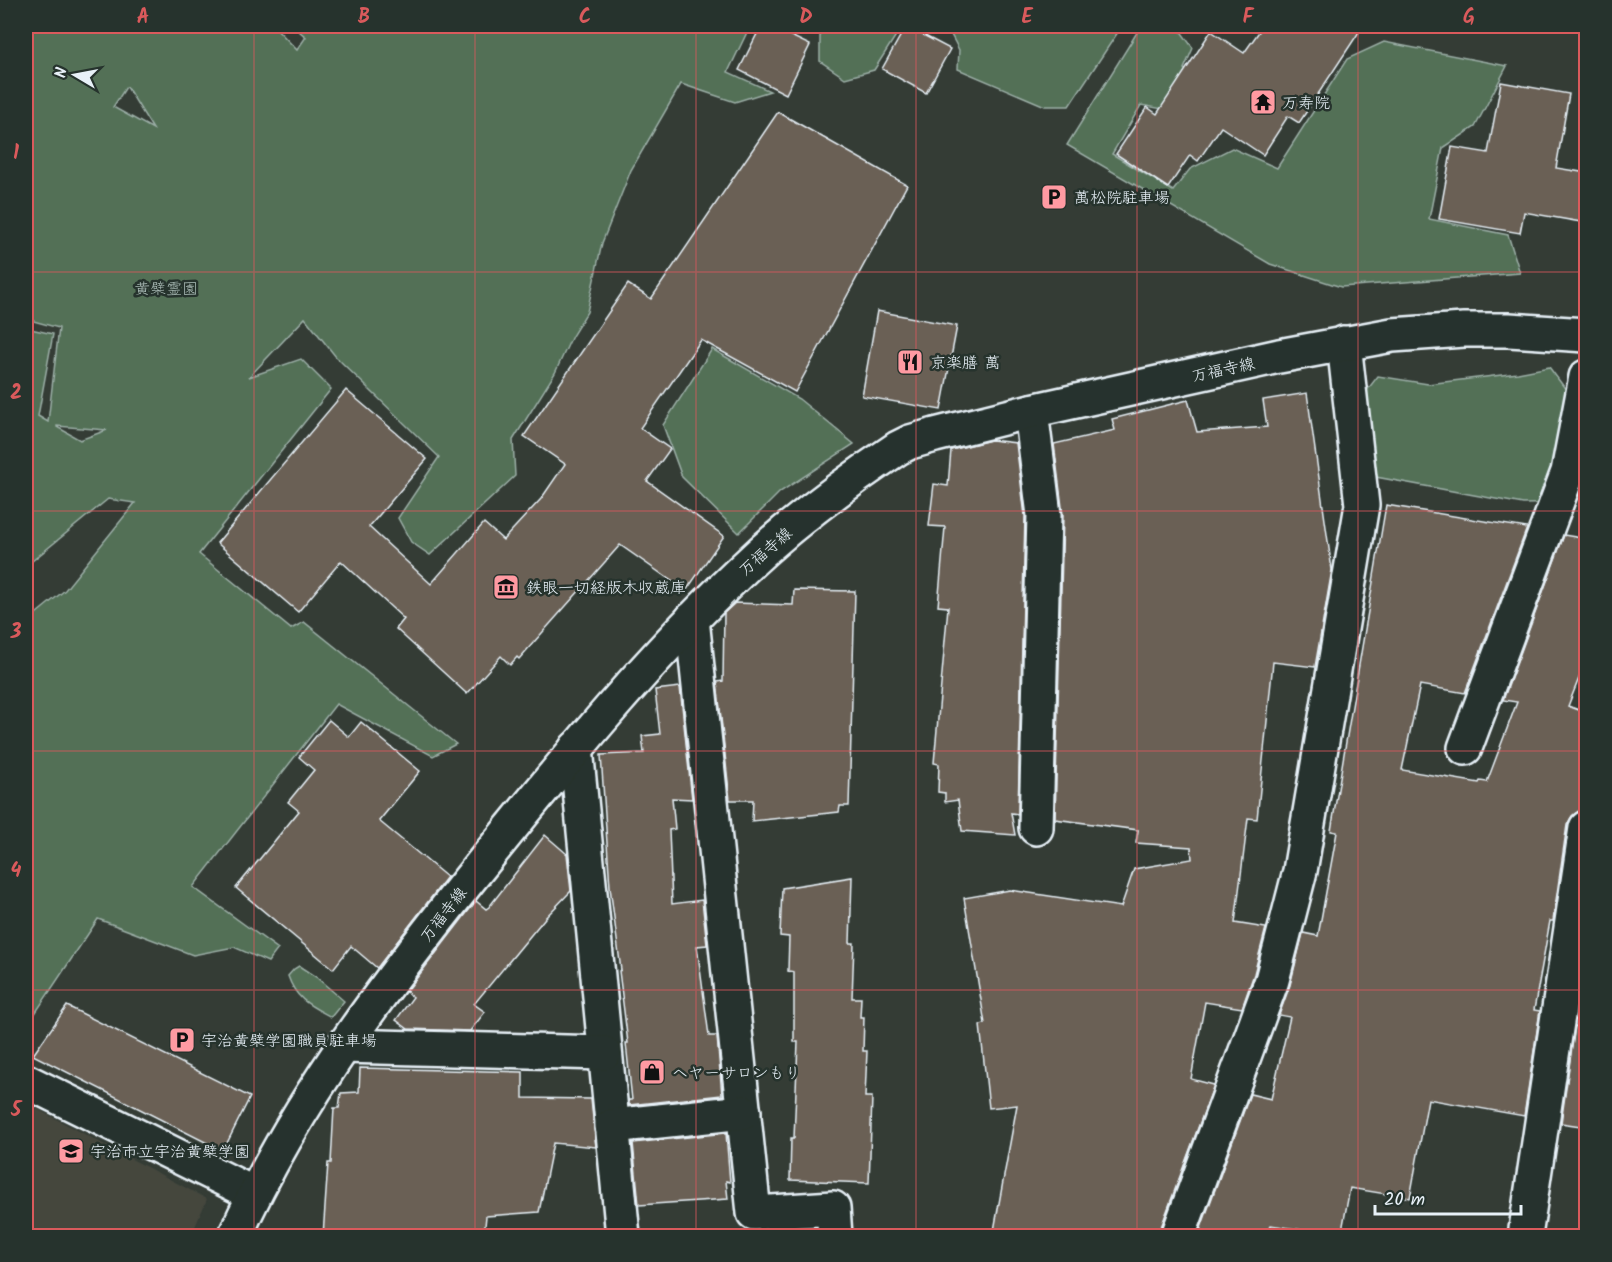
<svg xmlns="http://www.w3.org/2000/svg" width="1612" height="1262" font-family="Kalam,'Klee One',sans-serif">
<style>
.built{fill:#44473e}
.green{fill:#526f57;stroke:#9db0a8;stroke-width:1.5;fill-rule:evenodd}
.building{fill:#6a6054;stroke:#e8f1f8;stroke-width:1.5}
.lines{fill:none;stroke-linecap:round;stroke-linejoin:round}
.minor-casing{stroke:#e8f1f8;stroke-width:38}
.tertiary-casing{stroke:#e8f1f8;stroke-width:38}
.secondary-casing{stroke:#e8f1f8;stroke-width:38}
.minor{stroke:#26332d;stroke-width:33}
.tertiary{stroke:#26332d;stroke-width:33}
.secondary{stroke:#26332d;stroke-width:33}
.grid{fill:none;stroke:#da5a5c;stroke-width:1.5;stroke-opacity:0.55}
.labels{text-anchor:middle;stroke-width:5;stroke-linejoin:round;paint-order:stroke}
.poi-label{font-size:16px;fill:#e8f1f8;stroke:#26332d;text-anchor:start}
.park-label{font-size:16px;fill:#acbdb8;stroke:#26332d}
.street-label{font-size:16px;fill:#e8f1f8;stroke:#26332d}
.neatline{fill:none;stroke:#da5a5c;stroke-width:2}
.grid-label{font-size:20px;text-anchor:middle;font-weight:bold;fill:#da5a5c}
</style>
<rect width="100%" height="100%" fill="#343c35"/>
<filter id="ink" filterUnits="userSpaceOnUse"><feTurbulence type="fractalNoise" baseFrequency=".0167" numOctaves="2"/><feDisplacementMap in="SourceGraphic" scale="12" xChannelSelector="R" yChannelSelector="G"/><feConvolveMatrix kernelMatrix="1 2 1 2 8 2 1 2 1" color-interpolation-filters="sRGB"/></filter>
<g filter="url(#ink)">
<!-- built -->
<path class="built" d="M26,1103L207,1199L191,1236H26Z"/>
<!-- green -->
<g class="green">
<path d="M26,26H274L297,50L306,37L293,26H750L728,72L770,91L735,102L681,84L631,170L602,243L587,312L572,336L555,373L513,440L515,476L430,555L411,542L398,518L439,457L336,357L305,318L249,377L301,359L331,389L199,554L291,629L304,622L456,744L433,756L336,704L193,887L278,949L268,962L234,947L193,955L98,919L26,1027V622L65,590L135,503L108,499L26,566V328L53,334L38,416L48,422L59,328L26,319ZM126,87H127L153,129L113,107ZM57,427V426L107,430L80,440Z"/>
<path d="M820,26H902L874,70L845,78L820,61Z"/>
<path d="M937,26H1122L1069,106H1045L958,69L959,50L948,29Z"/>
<path d="M1141,26H1177L1193,48L1184,69L1207,83L1174,111L1141,105L1112,154L1173,191L1190,169L1232,148L1277,168L1347,59L1384,42L1507,66L1475,127L1443,148L1429,219L1508,235L1520,273L1341,287L1270,264L1067,145Z"/>
<path d="M712,349L799,399L854,444L780,492L739,533L682,477L663,425Z"/>
<path d="M1549,367L1573,399L1586,403V484L1575,503L1523,504L1376,477L1367,447L1361,398L1378,376L1428,384L1518,373Z"/>
<path d="M299,966L316,977L344,1001L331,1017C311,1006 296,1000 288,976L294,969Z"/>
</g>
<!-- building -->
<g class="building">
<path d="M761,26H770L810,45L786,94L739,70Z"/>
<path d="M906,26L950,49L926,93L882,69Z"/>
<path d="M1263,26H1363L1299,123L1288,116L1263,155L1221,127L1198,161L1190,155L1168,188L1116,154L1147,107L1157,114L1211,31L1244,53Z"/>
<path d="M1501,82L1569,94L1556,168L1587,173V223L1524,212L1520,233L1439,219L1452,147L1488,153Z"/>
<path d="M778,112L907,185L795,392L701,340L640,428L670,449L647,481L724,536L686,591L620,545L519,659L517,657L510,665L501,656L467,694L396,629L404,619L341,561L298,612L217,543L346,390L427,459L369,527L431,584L484,523L503,540L541,499L565,464L524,436L628,284L651,299Z"/>
<path d="M877,311L957,326L941,410L862,396Z"/>
<path d="M1307,393L1332,570L1315,667L1273,662L1257,819L1248,818L1235,923L1266,928L1254,974L1242,1008L1205,1002L1191,1079L1214,1085L1160,1230V1236H993L1017,1105L989,1108L980,1025L985,1024L964,898L1010,890L1121,907L1134,869L1192,859L1191,847L1136,843L1138,830L1055,819L1063,515L1054,444L1115,430L1112,419L1188,400L1197,432L1267,427L1263,400Z"/>
<path d="M991,440L1016,443L1025,516L1018,814L1011,813L1015,835L962,831L958,800L945,802V793L938,792L939,764L934,763L948,607L938,606L945,527L929,526L934,484L948,486L951,450Z"/>
<path d="M1386,505L1527,528L1465,693L1420,685L1402,770L1479,783L1480,781L1487,782L1517,702L1503,700L1564,535L1587,539V658L1568,706L1587,713V810L1579,811L1572,816L1567,825L1553,921H1550L1534,1010L1540,1011L1524,1116L1428,1099L1410,1198L1350,1188L1341,1236L1271,1225L1268,1236H1198L1250,1094L1271,1099L1290,1017L1279,1015L1290,985L1303,933L1318,936L1337,832L1331,831Z"/>
<path d="M794,590L855,591L849,806H840L839,812L752,821L753,800H730L717,682L723,681L724,613L735,603L793,605Z"/>
<path d="M680,687L692,799L672,798L675,829L669,830L672,904L702,900L707,945L697,946L709,1036H717L722,1095L629,1105V1100H632L626,1043H628L619,971L621,970L610,887L601,755L644,753L642,736L660,734L655,690Z"/>
<path d="M329,720L349,737L361,722L420,771L379,821L447,877L377,968L351,946L333,969L236,888L299,811L288,802L314,770L299,757Z"/>
<path d="M545,835L567,854L571,891L545,918L474,1004L485,1012L470,1031L408,1029L396,1020L413,997L406,992L476,901L486,909L489,907Z"/>
<path d="M852,877L850,943H854L852,998H861L860,1017H864L863,1051H867L865,1097H872L869,1183L790,1180L791,1138H794L798,1042H794V972L788,971L789,937L780,936L782,888Z"/>
<path d="M67,1006L250,1097L223,1151L33,1055Z"/>
<path d="M1575,1026L1587,1028V1127L1561,1123Z"/>
<path d="M360,1068L523,1072V1098L591,1099L596,1147L553,1143L539,1212L486,1216L484,1236H323L328,1163H331L334,1108H339L341,1093L359,1092Z"/>
<path d="M726,1133L730,1182L726,1181L728,1199L639,1205L633,1143Z"/>
</g>
<g class="lines">
<defs>
<g id="minor">
<path d="M1031,411L1044,515L1036,828"/>
<path d="M692,619L754,1213L833,1208L835,1236"/>
<path d="M576,748L623,1236"/>
<path d="M1465,748L1568,472L1586,377"/>
<path d="M343,1046L604,1053"/>
<path d="M612,1126L744,1112"/>
<path d="M1178,1236L1272,980L1300,871L1362,505L1344,343"/>
<path d="M1525,1236L1586,828"/>
</g>
<path id="tertiary" d="M26,1081L254,1194"/>
<path id="secondary" d="M235,1236C298,1096 393,974 489,855C569,756 649,658 742,570C789,525 844,484 898,448L910,442L935,435L1031,411L1279,356L1392,335L1464,330H1509L1586,335"/>
</defs>
<!-- minor casing -->
<use href="#minor" class="minor-casing"/>
<!-- tertiary casing -->
<use href="#tertiary" class="tertiary-casing"/>
<!-- secondary casing -->
<use href="#secondary" class="secondary-casing"/>
<!-- minor -->
<use href="#minor" class="minor"/>
<!-- tertiary -->
<use href="#tertiary" class="tertiary"/>
<!-- secondary -->
<use href="#secondary" class="secondary"/>
</g>
</g>
<!-- grid -->
<path class="grid" d="M254,26V1236M475,26V1236M696,26V1236M916,26V1236M1137,26V1236M1358,26V1236M26,272H1586M26,511H1586M26,751H1586M26,990H1586"/>
<!-- icons -->
<defs>
<symbol id="temple-square" viewBox="-11 -11 22 22"><rect x="-9" y="-9" width="18" height="18" rx="4" fill="#ff9aa2" stroke="#26332d"/><path d="M0-6L5-2H3V0L6.5 2.5H4V6H1.5V3h-3V6H-4V2.5H-6.5L-3 0V-2H-5Z" fill="#111"/></symbol>
<symbol id="parking-square" viewBox="-11 -11 22 22"><rect x="-9" y="-9" width="18" height="18" rx="4" fill="#ff9aa2" stroke="#26332d"/><path d="M-3.5-5.5H1a3.5 3.5 0 0 1 0 7H-1V5.5H-3.5ZM-1-3.4V-.6H.8a1.4 1.4 0 0 0 0-2.8Z" fill="#111"/></symbol>
<symbol id="restaurant-square" viewBox="-11 -11 22 22"><rect x="-9" y="-9" width="18" height="18" rx="4" fill="#ff9aa2" stroke="#26332d"/><path d="M-5-6h1v4h1v-4h1v4h1v-4h1v5L-1.5 .5V6h-2V.5L-5-1ZM5-6V6H3V1.5H1.5Q1.5-4 5-6Z" fill="#111"/></symbol>
<symbol id="museum-square" viewBox="-11 -11 22 22"><rect x="-9" y="-9" width="18" height="18" rx="4" fill="#ff9aa2" stroke="#26332d"/><path d="M0-6L6-3V-2H-6V-3ZM-5-1h2V3h-2ZM-1-1h2V3h-2ZM3-1h2V3H3ZM-6 4H6V6H-6Z" fill="#111"/></symbol>
<symbol id="shop-square" viewBox="-11 -11 22 22"><rect x="-9" y="-9" width="18" height="18" rx="4" fill="#ff9aa2" stroke="#26332d"/><path d="M-5-2.5h2.3a2.7 3.5 0 0 1 5.4 0H5L5.5 6h-11ZM-1.5-2.5h3a1.5 2.3 0 0 0-3 0Z" fill="#111"/></symbol>
<symbol id="school-square" viewBox="-11 -11 22 22"><rect x="-9" y="-9" width="18" height="18" rx="4" fill="#ff9aa2" stroke="#26332d"/><path d="M0-5L7-2L0 1L-7-2ZM-4 1L0 2.5L4 1V4Q0 6-4 4Z" fill="#111"/></symbol>
</defs>
<g fill-rule="evenodd">
<use href="#temple-square" x="1248" y="87" width="30" height="30"/>
<use href="#parking-square" x="1039" y="182" width="30" height="30"/>
<use href="#restaurant-square" x="895" y="347" width="30" height="30"/>
<use href="#museum-square" x="491" y="572" width="30" height="30"/>
<use href="#parking-square" x="167" y="1025" width="30" height="30"/>
<use href="#shop-square" x="637" y="1057" width="30" height="30"/>
<use href="#school-square" x="56" y="1136" width="30" height="30"/>
</g>
<g class="labels">
<!-- poi labels -->
<g class="poi-label">
<text x="1282" y="108">万寿院</text>
<text x="1074" y="203">萬松院駐車場</text>
<text x="930" y="368">京楽膳 萬</text>
<text x="526" y="593">鉄眼一切経版木収蔵庫</text>
<text x="201" y="1046">宇治黄檗学園職員駐車場</text>
<text x="672" y="1078">ヘヤーサロンもり</text>
<text x="90" y="1157">宇治市立宇治黄檗学園</text>
</g>
<!-- park labels -->
<g class="park-label">
<text x="166" y="294">黄檗霊園</text>
</g>
<!-- street labels -->
<g class="street-label">
<text transform="translate(1223 369) rotate(-12)" y="6">万福寺線</text>
<text transform="translate(765 551) rotate(-41)" y="6">万福寺線</text>
<text transform="translate(443 914) rotate(-52)" y="6">万福寺線</text>
</g>
</g>
<!-- margin -->
<rect width="1612" height="1262" fill="none" stroke="#26332d" stroke-width="66"/>
<!-- north arrow -->
<g transform="translate(75 75) rotate(280)" stroke="#26332d" stroke-width="4.5" paint-order="stroke">
<path d="M0-4.5L10 22L0 15L-10 22Z" fill="#e8f1f8"/>
<text y="-9" font-size="16" font-weight="bold" text-anchor="middle" fill="#e8f1f8">N</text>
</g>
<!-- scale -->
<path d="M1375 1205v9h146v-9" fill="none" stroke="#e8f1f8" stroke-width="3"/>
<text x="1384" y="1205" font-size="18" fill="#e8f1f8" stroke="#26332d" stroke-width="4.5" paint-order="stroke">20 m</text>
<rect x="33" y="33" width="1546" height="1196" class="neatline"/>
<g class="grid-label">
<text x="143" y="23">A</text>
<text x="364" y="23">B</text>
<text x="585" y="23">C</text>
<text x="806" y="23">D</text>
<text x="1027" y="23">E</text>
<text x="1248" y="23">F</text>
<text x="1469" y="23">G</text>
<text x="16" y="159">1</text>
<text x="16" y="399">2</text>
<text x="16" y="638">3</text>
<text x="16" y="877">4</text>
<text x="16" y="1116">5</text>
</g>
</svg>
